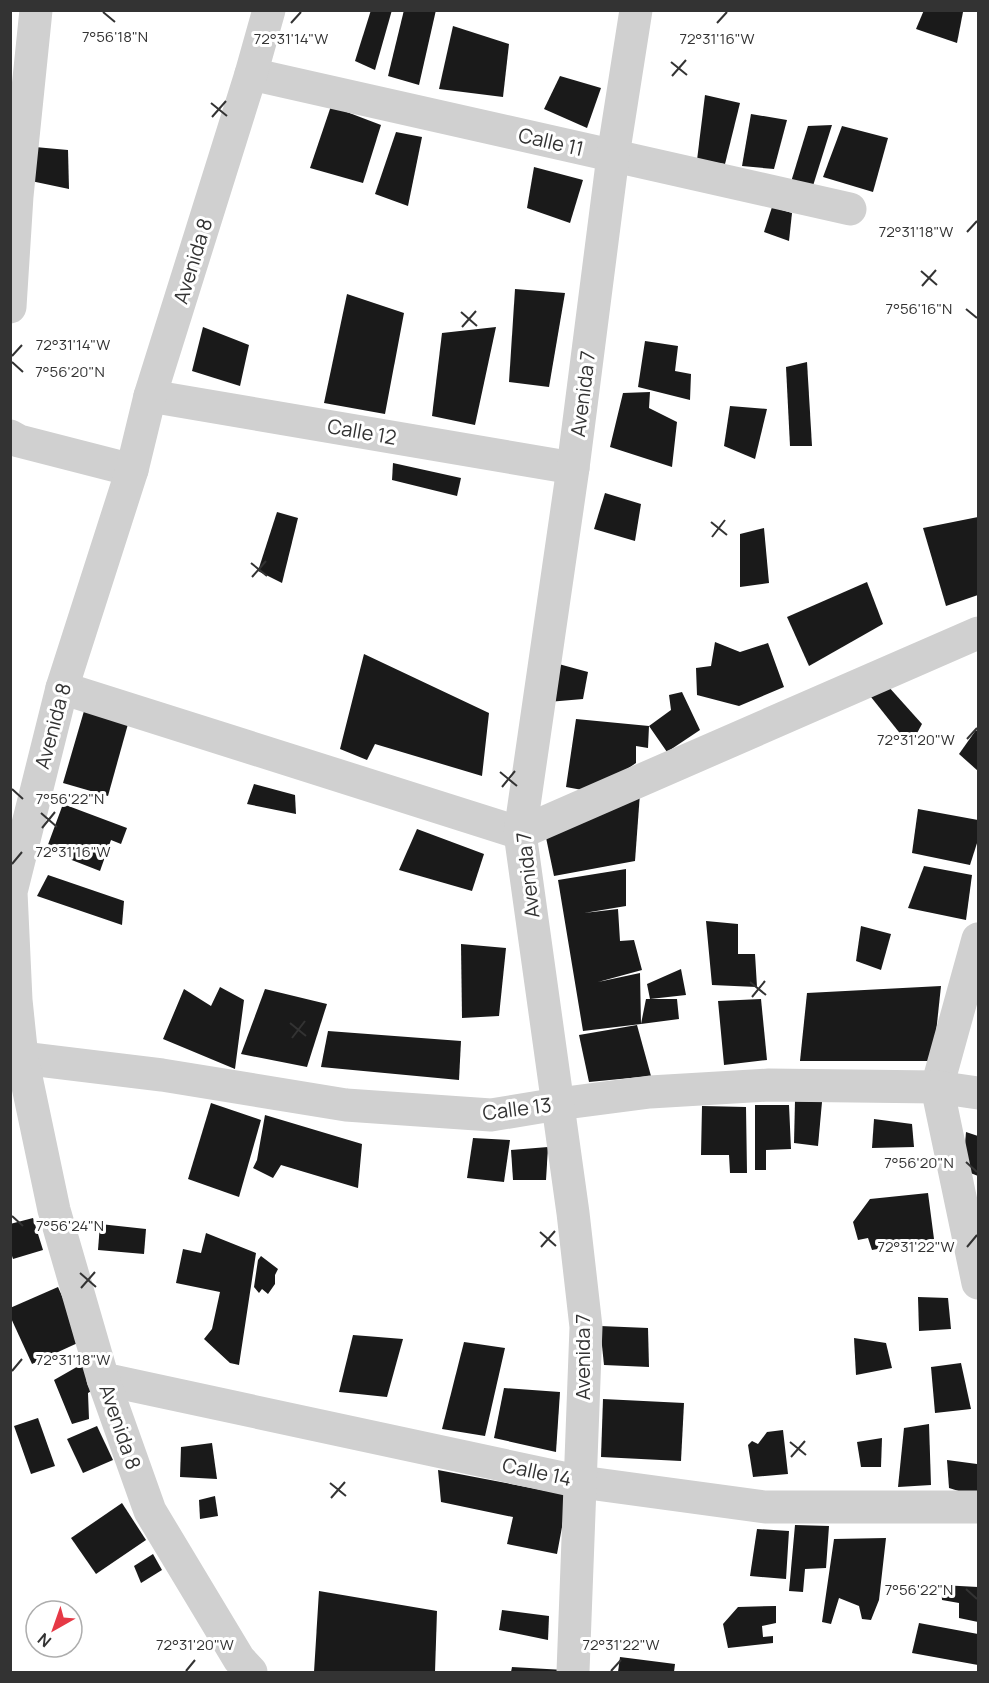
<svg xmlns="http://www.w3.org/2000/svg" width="989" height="1683" font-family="Manrope,sans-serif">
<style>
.building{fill:#1a1a1a}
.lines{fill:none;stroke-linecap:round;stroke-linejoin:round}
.minor{stroke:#d0d0d0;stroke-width:33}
.ticks{fill:none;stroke:#333;stroke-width:2}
.labels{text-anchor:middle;stroke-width:6;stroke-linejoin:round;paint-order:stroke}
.street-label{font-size:20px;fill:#333;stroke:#fff}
.ticks-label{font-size:15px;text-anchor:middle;fill:#333;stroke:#fff;stroke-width:6;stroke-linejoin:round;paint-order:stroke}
</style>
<rect width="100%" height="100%" fill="#fff"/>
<!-- building -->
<g class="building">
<path d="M371,10H392L375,70L355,61Z"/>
<path d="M404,10H436L419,85L388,76Z"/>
<path d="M924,10L963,12L957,43L916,29Z"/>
<path d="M453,26L509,44L503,97L439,89Z"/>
<path d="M560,76L601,88L587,128L544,109Z"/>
<path d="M705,95L740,103L725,164L697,160Z"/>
<path d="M331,106L381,125L363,183L310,168Z"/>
<path d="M751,114L787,120L774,169L742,166Z"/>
<path d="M832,125L812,189L791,182L808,126Z"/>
<path d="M842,126L888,138L873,192L823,177Z"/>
<path d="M396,132L422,137L408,206L375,194Z"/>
<path d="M35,147L68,150L69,189L31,181Z"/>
<path d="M534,167L583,180L570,223L527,208Z"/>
<path d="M772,207L792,213L789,241L764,232Z"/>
<path d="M515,289L565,293L549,387L509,382Z"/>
<path d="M347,294L404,313L385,414L324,403Z"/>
<path d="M203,327L249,345L240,386L192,371Z"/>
<path d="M496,327L475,425L432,416L442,333Z"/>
<path d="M645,341L678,346L675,371L691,374L690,400L638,387Z"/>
<path d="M807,362L812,446H790L786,367Z"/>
<path d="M650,392L649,408L677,422L672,467L610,447L623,393Z"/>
<path d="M730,406L767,409L755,459L724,446Z"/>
<path d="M393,463L461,478L457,496L392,480Z"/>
<path d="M605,493L641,504L635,541L594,529Z"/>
<path d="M277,512L298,518L282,583L258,571Z"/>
<path d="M978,517V595L946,606L923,528Z"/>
<path d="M764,528L769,583L740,587V534Z"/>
<path d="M867,582L883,624L809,666L787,617Z"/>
<path d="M715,642L740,652L768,643L784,687L739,706L697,695L696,668L711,666Z"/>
<path d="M364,654L489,713L482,776L375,744L367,760L340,749Z"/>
<path d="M555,663L588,672L583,699L548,702Z"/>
<path d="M887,685L922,724L910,746L867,692Z"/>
<path d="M682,692L700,730L667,752L649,726L671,710L669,695Z"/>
<path d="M84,711L128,724L108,796L63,783Z"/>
<path d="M576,719L649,726L648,748L636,746V763L605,784L604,794L566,787Z"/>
<path d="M976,730L978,732V771L959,754Z"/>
<path d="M254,784L295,795L296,814L247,804Z"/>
<path d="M640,793L635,861L554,876L544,828Z"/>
<path d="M63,804L127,828L121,844L111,840L100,871L46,850Z"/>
<path d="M918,809L978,820V840L970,865L912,853Z"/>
<path d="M417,829L484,854L472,891L399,870Z"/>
<path d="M924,866L972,875L966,920L908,908Z"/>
<path d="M626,869V906L584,913L618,909L620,941L634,940L642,970L598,982L640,973L641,1024L583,1031L558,880Z"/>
<path d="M48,875L124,901L122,925L37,896Z"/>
<path d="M706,921L738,924V954H755L757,987L712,985Z"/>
<path d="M861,926L891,934L881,970L856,961Z"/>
<path d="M461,944L506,948L499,1016L462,1018Z"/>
<path d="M681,969L686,995L650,999H677L679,1019L641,1024L646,999H650L647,984Z"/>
<path d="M941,986L933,1061H800L807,993Z"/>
<path d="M220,987L244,1000L235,1069L163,1039L184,989L211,1006Z"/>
<path d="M265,989L327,1004L307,1067L241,1054Z"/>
<path d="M761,999L767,1060L724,1065L718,1001Z"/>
<path d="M637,1025L651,1076L589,1082L579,1035Z"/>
<path d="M328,1031L461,1041L459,1080L321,1067Z"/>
<path d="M795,1101L822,1102L818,1146L794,1143Z"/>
<path d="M211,1103L261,1120L239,1197L188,1179Z"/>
<path d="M755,1105H789L791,1149L766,1150V1170H755Z"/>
<path d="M702,1106L746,1107L747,1173H730L729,1155H701Z"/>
<path d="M265,1115L362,1144L358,1188L281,1165L273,1178L253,1168L257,1160Z"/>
<path d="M874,1119L912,1124L914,1147L872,1148Z"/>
<path d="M966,1132L978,1136V1176L963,1170Z"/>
<path d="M473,1138L510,1140L504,1182L467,1178Z"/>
<path d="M548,1147L546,1180H513L511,1150Z"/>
<path d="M928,1193L934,1239L872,1250L868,1238L858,1240L853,1222L870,1199Z"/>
<path d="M33,1218L43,1250L13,1259L10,1250V1224Z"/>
<path d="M100,1224L146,1229L144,1254L98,1250Z"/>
<path d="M206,1233L256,1253L239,1365L230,1363L204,1339L212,1329L220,1292L176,1283L183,1249L201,1253Z"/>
<path d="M261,1256L278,1269L275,1275V1284L268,1294L262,1289L259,1293L254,1287L258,1260Z"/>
<path d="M58,1287L82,1341L32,1364L10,1316V1308Z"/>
<path d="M918,1297L948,1298L951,1329L919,1331Z"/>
<path d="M600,1326L648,1328L649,1367L604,1365Z"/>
<path d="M353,1335L403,1339L387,1397L339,1392Z"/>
<path d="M854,1338L886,1343L892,1368L856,1375Z"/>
<path d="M464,1342L505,1348L485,1436L442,1429Z"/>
<path d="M961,1363L971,1409L935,1413L931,1367Z"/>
<path d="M82,1364L98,1387L88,1393L89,1419L72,1424L54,1380Z"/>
<path d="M504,1388L560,1392L556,1452L494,1438Z"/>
<path d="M603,1399L684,1403L681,1461L601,1457Z"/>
<path d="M38,1418L55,1466L31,1474L14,1426Z"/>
<path d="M929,1424L931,1485L898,1487L904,1428Z"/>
<path d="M97,1426L113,1460L83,1473L67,1439Z"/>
<path d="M783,1430L788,1474L753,1477L748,1445L752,1441L758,1444L767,1432Z"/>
<path d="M882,1438L881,1467H861L857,1442Z"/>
<path d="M212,1443L217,1479L180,1477L181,1447Z"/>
<path d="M947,1460L977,1464L978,1497L949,1488Z"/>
<path d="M438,1470L568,1495L557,1554L507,1544L513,1517L441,1502Z"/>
<path d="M215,1496L218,1516L200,1519L199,1500Z"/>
<path d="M122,1503L146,1540L96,1574L71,1538Z"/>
<path d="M795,1525L829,1526L826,1568L805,1569L803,1592L789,1591Z"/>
<path d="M757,1529L789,1531L786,1579L750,1576Z"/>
<path d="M886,1538L879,1600L871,1620L862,1619L859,1606L839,1598L831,1624L822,1622L834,1539Z"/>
<path d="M153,1554L162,1570L141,1583L134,1566Z"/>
<path d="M941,1585L978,1587V1622L959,1618V1603L942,1600Z"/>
<path d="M319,1591L437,1611L435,1672H314Z"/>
<path d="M776,1606V1623L762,1626L763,1637L773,1636V1643L728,1648L723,1624L738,1607Z"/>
<path d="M502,1610L549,1616L548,1640L499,1630Z"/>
<path d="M919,1623L978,1634V1665L912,1653Z"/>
<path d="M620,1657L675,1664L674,1672H618Z"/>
<path d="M512,1667L564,1670V1672H511Z"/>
</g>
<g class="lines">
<!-- minor -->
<g class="minor">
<path d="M251,74L850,209"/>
<path d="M10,307L17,196L36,10"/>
<path d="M150,396L573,468"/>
<path d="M10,436L19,441L132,470"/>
<path d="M62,688L520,833L978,633"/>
<path d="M978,939L937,1087L978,1283"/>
<path d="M22,1058L162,1075L346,1105L491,1115L558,1104L650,1092L769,1085L937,1087L978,1093"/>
<path d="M103,1379L581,1482L765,1507H978"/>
<path d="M251,1672L239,1659L150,1511L103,1379L54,1210L22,1058L16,1000L11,892L62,688L132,470L150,396L251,74L269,10"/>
<path d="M573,1672L586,1327L573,1213L520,833L573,468L613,156L636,10"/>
</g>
</g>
<!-- ticks -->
<path class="ticks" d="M103,12L115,22M291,23L301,12M717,23L727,12M671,62L687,75M672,76L686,60M211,103L227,116M212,117L226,101M967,232L977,221M921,271L937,285M922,286L936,270M966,309L977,318M461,312L477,326M462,327L476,311M12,356L22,345M12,362L23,372M711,522L727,535M712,537L725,520M251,563L267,576M252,577L266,561M967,739L977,728M500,772L517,786M502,787L515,771M12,789L23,799M41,813L57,827M42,828L55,812M12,864L22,852M750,982L766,995M752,997L765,981M290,1023L306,1036M292,1038L305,1021M966,1162L977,1172M12,1216L23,1226M540,1232L556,1246M541,1247L555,1231M967,1247L977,1235M80,1273L96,1287M81,1288L95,1272M12,1371L22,1359M790,1442L806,1455M791,1457L805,1441M330,1483L346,1496M331,1498L345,1482M966,1589L977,1599M186,1671L195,1660M611,1671L621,1660"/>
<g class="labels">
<!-- street labels -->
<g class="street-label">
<text transform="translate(551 142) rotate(13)" y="7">Calle 11</text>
<text transform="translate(193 261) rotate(-73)" y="7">Avenida 8</text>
<text transform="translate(583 394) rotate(-83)" y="7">Avenida 7</text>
<text transform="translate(362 432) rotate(10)" y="7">Calle 12</text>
<text transform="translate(53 726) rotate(-75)" y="7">Avenida 8</text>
<text transform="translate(528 875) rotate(-96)" y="7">Avenida 7</text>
<text transform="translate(517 1109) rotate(-7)" y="7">Calle 13</text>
<text transform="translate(583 1357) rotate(-90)" y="7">Avenida 7</text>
<text transform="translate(120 1427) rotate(71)" y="7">Avenida 8</text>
<text transform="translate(537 1472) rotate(12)" y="7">Calle 14</text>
</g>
</g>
<g class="ticks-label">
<text x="115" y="42">7°56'18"N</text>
<text x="291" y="44">72°31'14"W</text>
<text x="717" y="44">72°31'16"W</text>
<text x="916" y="237">72°31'18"W</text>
<text x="919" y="314">7°56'16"N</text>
<text x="73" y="350">72°31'14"W</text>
<text x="70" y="377">7°56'20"N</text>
<text x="916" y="745">72°31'20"W</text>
<text x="70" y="804">7°56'22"N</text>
<text x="73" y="857">72°31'16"W</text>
<text x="919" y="1168">7°56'20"N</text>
<text x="70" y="1231">7°56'24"N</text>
<text x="916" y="1252">72°31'22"W</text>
<text x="73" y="1365">72°31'18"W</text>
<text x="919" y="1595">7°56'22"N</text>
<text x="195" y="1650">72°31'20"W</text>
<text x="621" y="1650">72°31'22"W</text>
</g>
<!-- border -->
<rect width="989" height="1683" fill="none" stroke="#333333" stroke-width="24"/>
<!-- north arrow -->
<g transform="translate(54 1629) rotate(220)"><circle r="28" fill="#ffffff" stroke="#adadad" stroke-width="1.5"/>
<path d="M0-4.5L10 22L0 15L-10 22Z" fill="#e63946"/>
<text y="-9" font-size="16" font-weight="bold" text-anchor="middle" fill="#333333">N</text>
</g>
</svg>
